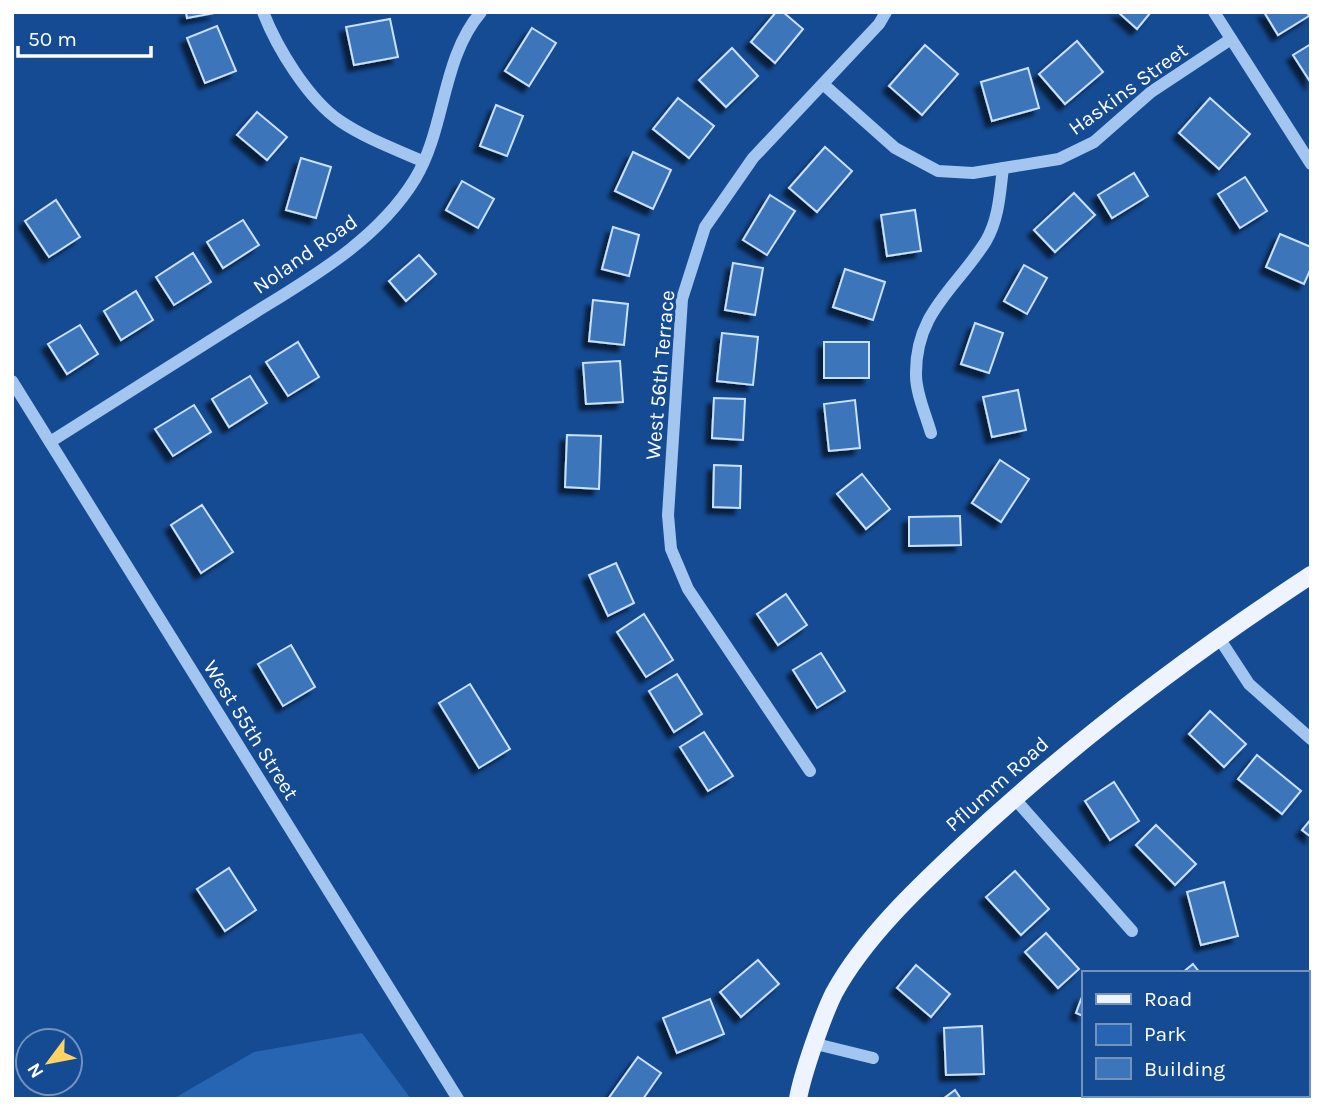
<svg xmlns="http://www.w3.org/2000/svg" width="1323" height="1111" font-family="Karla,sans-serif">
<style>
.green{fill:#2765b2}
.building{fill:#3d75bb;stroke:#cae1fc;stroke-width:2;filter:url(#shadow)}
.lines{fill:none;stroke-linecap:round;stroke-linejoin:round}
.minor{stroke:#a3c6f1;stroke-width:12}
.major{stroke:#edf4ff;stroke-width:18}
.labels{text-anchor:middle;stroke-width:6;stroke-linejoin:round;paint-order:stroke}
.street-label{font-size:21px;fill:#fff;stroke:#154b93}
</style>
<defs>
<filter id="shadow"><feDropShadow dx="-6" dy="6" stdDeviation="2" flood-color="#0009"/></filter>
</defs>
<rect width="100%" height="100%" fill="#154b93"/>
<!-- green -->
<path class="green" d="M362,1033L411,1099H173L254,1052Z"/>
<!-- building -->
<g class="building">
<path d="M186,12H215V13L187,18Z"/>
<path d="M776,12H783L803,29L775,63L751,42Z"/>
<path d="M1118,12H1151L1137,29Z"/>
<path d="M1264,12H1307L1309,16L1278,35Z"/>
<path d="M390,19L398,57L354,65L346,27Z"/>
<path d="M217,26L236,71L205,83L187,38Z"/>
<path d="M532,28L556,43L529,86L505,71Z"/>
<path d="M1077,41L1103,72L1065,104L1039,74Z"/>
<path d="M1311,44V83L1293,55Z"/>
<path d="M925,45L958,74L922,115L889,86Z"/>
<path d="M732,48L758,76L726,107L699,80Z"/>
<path d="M1028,68L1039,108L992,121L981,82Z"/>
<path d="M678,98L714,126L689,158L653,129Z"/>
<path d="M1210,98L1250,134L1219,169L1179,133Z"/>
<path d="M496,105L523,116L507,156L480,146Z"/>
<path d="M257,112L287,137L267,160L237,135Z"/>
<path d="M825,147L852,171L817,212L789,188Z"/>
<path d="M633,152L671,170L653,209L615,191Z"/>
<path d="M301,158L331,167L316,218L286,210Z"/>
<path d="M1134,173L1148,196L1112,218L1098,195Z"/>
<path d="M1245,177L1267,211L1240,228L1218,194Z"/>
<path d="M462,181L494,199L478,228L446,210Z"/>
<path d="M1074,193L1095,215L1055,252L1034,230Z"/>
<path d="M770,195L795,211L767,255L743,240Z"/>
<path d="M56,200L80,237L49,257L25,221Z"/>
<path d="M915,210L921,251L887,256L881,215Z"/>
<path d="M243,220L259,245L223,268L207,242Z"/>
<path d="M613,227L639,235L629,276L602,269Z"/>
<path d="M1280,234L1311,247V268L1304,284L1266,267Z"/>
<path d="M193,253L211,282L174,305L156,277Z"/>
<path d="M419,255L436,274L406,301L389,281Z"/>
<path d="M733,263L763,268L755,315L725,310Z"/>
<path d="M1024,265L1047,278L1027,314L1004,301Z"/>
<path d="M845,269L885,282L873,320L833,307Z"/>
<path d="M136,291L153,320L121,340L104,311Z"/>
<path d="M593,300L628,304L624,345L589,341Z"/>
<path d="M975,323L1003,333L989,373L961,364Z"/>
<path d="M80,325L98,354L67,374L48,344Z"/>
<path d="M722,333L758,337L753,385L717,381Z"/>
<path d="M298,342L319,377L288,396L266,362Z"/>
<rect x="824" y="342" width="45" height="36"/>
<path d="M620,361L623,402L586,404L583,363Z"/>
<path d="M250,376L267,403L229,427L212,399Z"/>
<path d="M1018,390L1026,430L992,437L983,397Z"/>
<path d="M714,398L745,399L743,440L712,438Z"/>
<path d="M855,400L860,448L829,451L824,404Z"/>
<path d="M194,405L211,432L173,456L155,429Z"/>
<path d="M567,435L601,436L599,489L565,487Z"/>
<path d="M1000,460L1029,479L1001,522L972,503Z"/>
<path d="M714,465L741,466L740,508L713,507Z"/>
<path d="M862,474L890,509L866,529L837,494Z"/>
<path d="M202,505L233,552L201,573L171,525Z"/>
<path d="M960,516L961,545L909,546V517Z"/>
<path d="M616,563L634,603L608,616L589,575Z"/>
<path d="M786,594L807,625L778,645L757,614Z"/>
<path d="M644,614L673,660L646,677L617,632Z"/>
<path d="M291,645L315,687L283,706L258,664Z"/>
<path d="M821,653L845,691L817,708L793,670Z"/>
<path d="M677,674L702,714L674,732L649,691Z"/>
<path d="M470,684L510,749L479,768L439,703Z"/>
<path d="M1210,711L1246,744L1224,767L1189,734Z"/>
<path d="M704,732L733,776L708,791L680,747Z"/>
<path d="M1257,755L1301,791L1282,814L1238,779Z"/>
<path d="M1114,782L1139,821L1110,840L1085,801Z"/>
<path d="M1311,819V837L1302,830Z"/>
<path d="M1156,825L1196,864L1175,885L1136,845Z"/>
<path d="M229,868L256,910L225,931L197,889Z"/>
<path d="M1015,871L1049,909L1021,935L986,897Z"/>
<path d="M1224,882L1238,936L1201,945L1187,892Z"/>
<path d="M1046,933L1079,969L1058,988L1025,952Z"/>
<path d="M758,960L779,984L741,1017L720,992Z"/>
<path d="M1193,964L1200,973H1182Z"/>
<path d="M916,965L950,994L931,1017L897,988Z"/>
<path d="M1083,994V1016L1076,1013Z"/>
<path d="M710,999L724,1034L677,1053L663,1018Z"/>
<path d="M982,1026L984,1074L946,1075L944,1028Z"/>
<path d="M638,1057L661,1073L643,1099H608Z"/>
<path d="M955,1090L961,1099H943Z"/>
</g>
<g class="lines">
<!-- minor -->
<g class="minor">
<path d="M263,12C277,48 308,99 340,121C365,138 395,149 422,161"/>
<path d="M1214,12L1311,164"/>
<path d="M823,84L895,148L938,171L973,173L1059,159L1094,142L1151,92L1231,39"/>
<path d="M12,381L458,1099"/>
<path d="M931,433C926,415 916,394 916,375C915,312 956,289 986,241C999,219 1000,192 1003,168"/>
<path d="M50,442C111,403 173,364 235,325C299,284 374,246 415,179C446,128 441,59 481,12"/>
<path d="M1219,638L1249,684L1311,739"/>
<path d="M810,771L688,589L671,549L668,515L682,299L705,227L753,158L879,24L886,12"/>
<path d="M1014,798L1132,931"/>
<path d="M816,1044L873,1058"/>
</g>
<!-- major -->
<path class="major" d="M798,1099C802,1075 823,1015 834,993C864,938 917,888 963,845C1072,743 1186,657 1311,575"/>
</g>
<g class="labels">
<!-- street labels -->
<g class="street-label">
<text transform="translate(1128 89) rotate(-36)" y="7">Haskins Street</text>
<text transform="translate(305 254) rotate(-35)" y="7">Noland Road</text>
<text transform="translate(660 375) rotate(-85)" y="7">West 56th Terrace</text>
<text transform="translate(251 730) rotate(58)" y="7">West 55th Street</text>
<text transform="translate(997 784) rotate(-42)" y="7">Pflumm Road</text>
</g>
</g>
<!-- border -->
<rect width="1323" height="1111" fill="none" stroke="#ffffff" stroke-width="28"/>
<!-- legend -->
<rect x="1082" y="971" width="228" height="126" fill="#154b93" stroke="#7393be" stroke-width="2"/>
<rect x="1096" y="994" width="35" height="10" fill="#edf4ff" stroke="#7393be" stroke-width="2"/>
<text x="1144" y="1006" font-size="21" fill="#ffffff">Road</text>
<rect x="1096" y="1024" width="35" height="21" fill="#2765b2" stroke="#7393be" stroke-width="2"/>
<text x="1144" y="1041" font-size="21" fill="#ffffff">Park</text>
<rect x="1096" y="1058" width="35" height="21" fill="#3d75bb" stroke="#7393be" stroke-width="2"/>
<text x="1144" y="1076" font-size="21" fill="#ffffff">Building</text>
<!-- north arrow -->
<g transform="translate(49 1062) rotate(238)"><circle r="33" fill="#154b93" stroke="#7393be" stroke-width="2"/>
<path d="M0-5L12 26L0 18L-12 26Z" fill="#ffd363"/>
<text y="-10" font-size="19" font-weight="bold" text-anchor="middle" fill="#ffffff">N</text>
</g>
<!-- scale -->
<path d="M18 46v10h133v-10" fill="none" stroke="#ffffff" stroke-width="3.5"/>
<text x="28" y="46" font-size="21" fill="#ffffff" stroke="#154b93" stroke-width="5" paint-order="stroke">50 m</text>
</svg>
